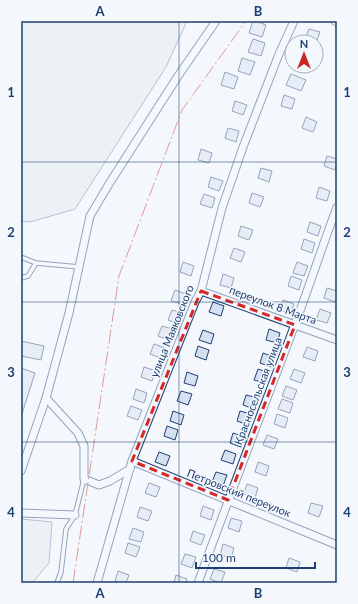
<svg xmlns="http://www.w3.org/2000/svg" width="358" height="604" font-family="Lato,sans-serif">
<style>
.green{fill:#e3e9f0;stroke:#687fa3}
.building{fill:#d5e0f0;stroke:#1d3f73}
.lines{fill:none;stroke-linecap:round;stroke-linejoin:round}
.lane-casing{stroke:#1d3f73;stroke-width:5.5}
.street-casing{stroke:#1d3f73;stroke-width:9}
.lane{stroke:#f4f7fb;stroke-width:3.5}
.street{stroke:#f4f7fb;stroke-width:7}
.power{stroke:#c62828;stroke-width:1;stroke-dasharray:14 3 2 3;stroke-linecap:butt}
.marked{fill:none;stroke:#d62828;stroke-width:3;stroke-dasharray:8 5;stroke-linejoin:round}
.grid{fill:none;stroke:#1d3f73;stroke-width:1;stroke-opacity:0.55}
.labels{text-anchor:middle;stroke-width:3;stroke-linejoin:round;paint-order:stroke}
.street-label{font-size:11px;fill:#1d3f73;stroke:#f4f7fb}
.neatline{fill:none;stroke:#1d3f73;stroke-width:1.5}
.grid-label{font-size:13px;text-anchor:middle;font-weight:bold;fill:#1d3f73}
</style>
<rect width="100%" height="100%" fill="#f4f7fb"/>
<!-- green -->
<g class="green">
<path d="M21,21H187L166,67L75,209L30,222L21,221Z"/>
<path d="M21,519L52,522L49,563L32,583H21Z"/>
</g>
<!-- building -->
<g class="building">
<path d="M253,21H256L266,25L262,37L249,33Z"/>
<path d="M309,29L320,32L316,43L305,39Z"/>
<path d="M253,39L265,43L261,56L248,52Z"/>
<path d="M242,58L255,62L250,75L238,71Z"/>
<path d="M225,72L238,77L234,89L221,85Z"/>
<path d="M291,74L306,80L301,91L286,85Z"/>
<path d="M284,95L295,99L292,109L281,106Z"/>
<path d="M235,101L247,105L243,115L232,111Z"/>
<path d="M306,117L317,122L313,132L302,128Z"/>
<path d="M228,128L239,131L236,142L225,138Z"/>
<path d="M201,149L212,153L209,163L198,160Z"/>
<path d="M327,156L337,159V163L335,170L324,166Z"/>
<path d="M261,168L272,171L269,182L258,178Z"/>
<path d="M211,177L223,181L219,191L208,187Z"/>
<path d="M319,187L330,191L327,201L316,198Z"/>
<path d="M252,193L264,197L260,207L249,203Z"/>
<path d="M204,194L215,198L212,208L200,204Z"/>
<path d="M310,222L321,226L318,236L307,232Z"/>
<path d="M241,226L253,230L249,240L238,236Z"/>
<path d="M304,239L315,243L312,253L301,249Z"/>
<path d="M234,248L245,252L241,262L230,258Z"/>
<path d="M183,262L194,266L191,276L180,272Z"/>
<path d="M297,262L308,266L304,276L293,273Z"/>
<path d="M223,274L234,278L231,288L220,285Z"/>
<path d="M291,276L302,280L299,290L288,286Z"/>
<path d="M327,288L337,291V296L335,302L324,298Z"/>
<path d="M175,290L186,294L182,304L171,301Z"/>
<path d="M283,300L294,304L290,314L279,310Z"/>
<path d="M213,302L224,306L221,316L209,312Z"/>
<path d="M320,309L331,313L327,323L316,320Z"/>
<path d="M172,310L183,313L179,324L168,320Z"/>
<path d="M162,326L173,329L169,340L158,336Z"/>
<path d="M269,329L280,333L277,343L266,340Z"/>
<path d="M203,330L214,334L211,344L199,340Z"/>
<path d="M21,341L44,346L41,360L21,356Z"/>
<path d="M154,344L165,348L161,358L150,354Z"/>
<path d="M198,346L209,350L206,360L195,356Z"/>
<path d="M307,347L318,351L315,361L303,357Z"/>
<path d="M263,353L274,357L271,367L260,363Z"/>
<path d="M144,367L156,371L152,381L141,377Z"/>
<path d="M21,368L35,373L21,417Z"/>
<path d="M258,369L269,373L265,383L254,380Z"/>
<path d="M294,369L305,373L301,383L290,379Z"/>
<path d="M187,372L198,376L195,386L184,383Z"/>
<path d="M286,386L297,390L293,400L282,396Z"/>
<path d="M136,389L147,393L144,403L133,399Z"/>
<path d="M181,391L192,394L188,405L177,401Z"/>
<path d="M246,395L258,398L254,409L243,405Z"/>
<path d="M282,399L293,403L290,413L278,409Z"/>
<path d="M131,406L142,410L138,420L127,416Z"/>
<path d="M173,411L184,415L181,425L170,421Z"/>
<path d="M240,411L251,414L248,425L237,421Z"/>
<path d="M277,414L288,418L285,428L274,424Z"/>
<path d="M167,426L178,430L175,440L164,436Z"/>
<path d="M233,433L244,437L241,447L230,443Z"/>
<path d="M267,435L278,439L274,449L263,445Z"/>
<path d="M225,450L236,454L233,464L221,460Z"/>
<path d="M159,452L170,456L166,466L155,462Z"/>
<path d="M258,462L269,466L266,476L255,472Z"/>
<path d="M216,472L227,475L223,486L212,482Z"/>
<path d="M149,483L160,487L156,497L145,493Z"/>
<path d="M247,484L258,488L255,498L244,494Z"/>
<path d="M311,503L323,506L319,517L308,513Z"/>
<path d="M203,506L214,510L211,520L200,516Z"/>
<path d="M140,507L152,511L148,521L137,517Z"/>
<path d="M231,518L242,521L239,532L228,528Z"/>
<path d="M133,528L144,532L141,542L129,539Z"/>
<path d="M193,531L205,535L201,545L190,541Z"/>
<path d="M128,543L140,547L136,557L125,553Z"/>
<path d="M223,544L234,548L231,558L220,555Z"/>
<path d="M185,554L196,557L192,568L181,564Z"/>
<path d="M289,558L300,562L297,572L286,568Z"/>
<path d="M214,569L225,572L221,583L210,579Z"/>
<path d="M118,571L129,575L126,583H120L115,581Z"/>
<path d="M176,575L187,579L186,583H174Z"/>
</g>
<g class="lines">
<defs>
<g id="lane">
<path d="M21,257L36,263"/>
<path d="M21,278L28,276L36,263L79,267"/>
<path d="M57,583L61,572L66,529L75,515L84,479"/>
</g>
<g id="street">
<path d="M335,21L337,22"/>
<path d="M201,291L337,340"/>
<path d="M132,461L337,545"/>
<path d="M130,469L110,481L99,485L84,479V446L78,433L46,398L69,313L90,216L109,184L178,76L216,21"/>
<path d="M21,471L46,398"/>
<path d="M21,513L75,515"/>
<path d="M97,583L132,461L195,302L201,291L222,208L243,147L279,54L294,21"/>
<path d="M198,583C229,497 262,412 294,327C309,287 322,247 337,207"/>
</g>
</defs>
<!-- lane casing -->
<use href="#lane" class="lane-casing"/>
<!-- street casing -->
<use href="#street" class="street-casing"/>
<!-- lane -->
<use href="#lane" class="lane"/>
<!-- street -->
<use href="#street" class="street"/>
<!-- power -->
<path class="power" d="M73,583L119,276L182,110L246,21"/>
</g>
<!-- marked area -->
<path d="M0 0H358V604H0ZM201,291L295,325L228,500L132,461Z" fill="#f4f7fb" fill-opacity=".55" fill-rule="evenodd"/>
<path class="marked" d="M201,291L295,325L228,500L132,461Z"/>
<!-- grid -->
<path class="grid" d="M179,21V583M21,162H337M21,302H337M21,442H337"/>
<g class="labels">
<!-- street labels -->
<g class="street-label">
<text transform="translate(273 305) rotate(20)" y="4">переулок 8 Марта</text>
<text transform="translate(172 331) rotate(-68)" y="4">улица Маяковского</text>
<text transform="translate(258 391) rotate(-69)" y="4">Красносельская улица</text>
<text transform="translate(239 493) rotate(22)" y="4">Петровский переулок</text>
</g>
</g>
<!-- border -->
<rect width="358" height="604" fill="none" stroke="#f4f7fb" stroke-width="44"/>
<!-- north arrow -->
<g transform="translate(304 54)"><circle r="19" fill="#f4f7fb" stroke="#9eadc5"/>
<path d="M0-3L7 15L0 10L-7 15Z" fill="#c62828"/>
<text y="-6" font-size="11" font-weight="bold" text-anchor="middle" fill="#1d3f73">N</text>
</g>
<!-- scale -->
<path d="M196 562v6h119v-6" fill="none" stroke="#1d3f73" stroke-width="2"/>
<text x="202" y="562" font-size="12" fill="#1d3f73" stroke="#f4f7fb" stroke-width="3" paint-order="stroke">100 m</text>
<rect x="22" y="22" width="314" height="560" class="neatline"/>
<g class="grid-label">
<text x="100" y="16">A</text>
<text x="258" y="16">B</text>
<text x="11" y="97">1</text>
<text x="347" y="97">1</text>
<text x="11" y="237">2</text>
<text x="347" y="237">2</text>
<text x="11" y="377">3</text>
<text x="347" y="377">3</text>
<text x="11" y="517">4</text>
<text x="347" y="517">4</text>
<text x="100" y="598">A</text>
<text x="258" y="598">B</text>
</g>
</svg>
